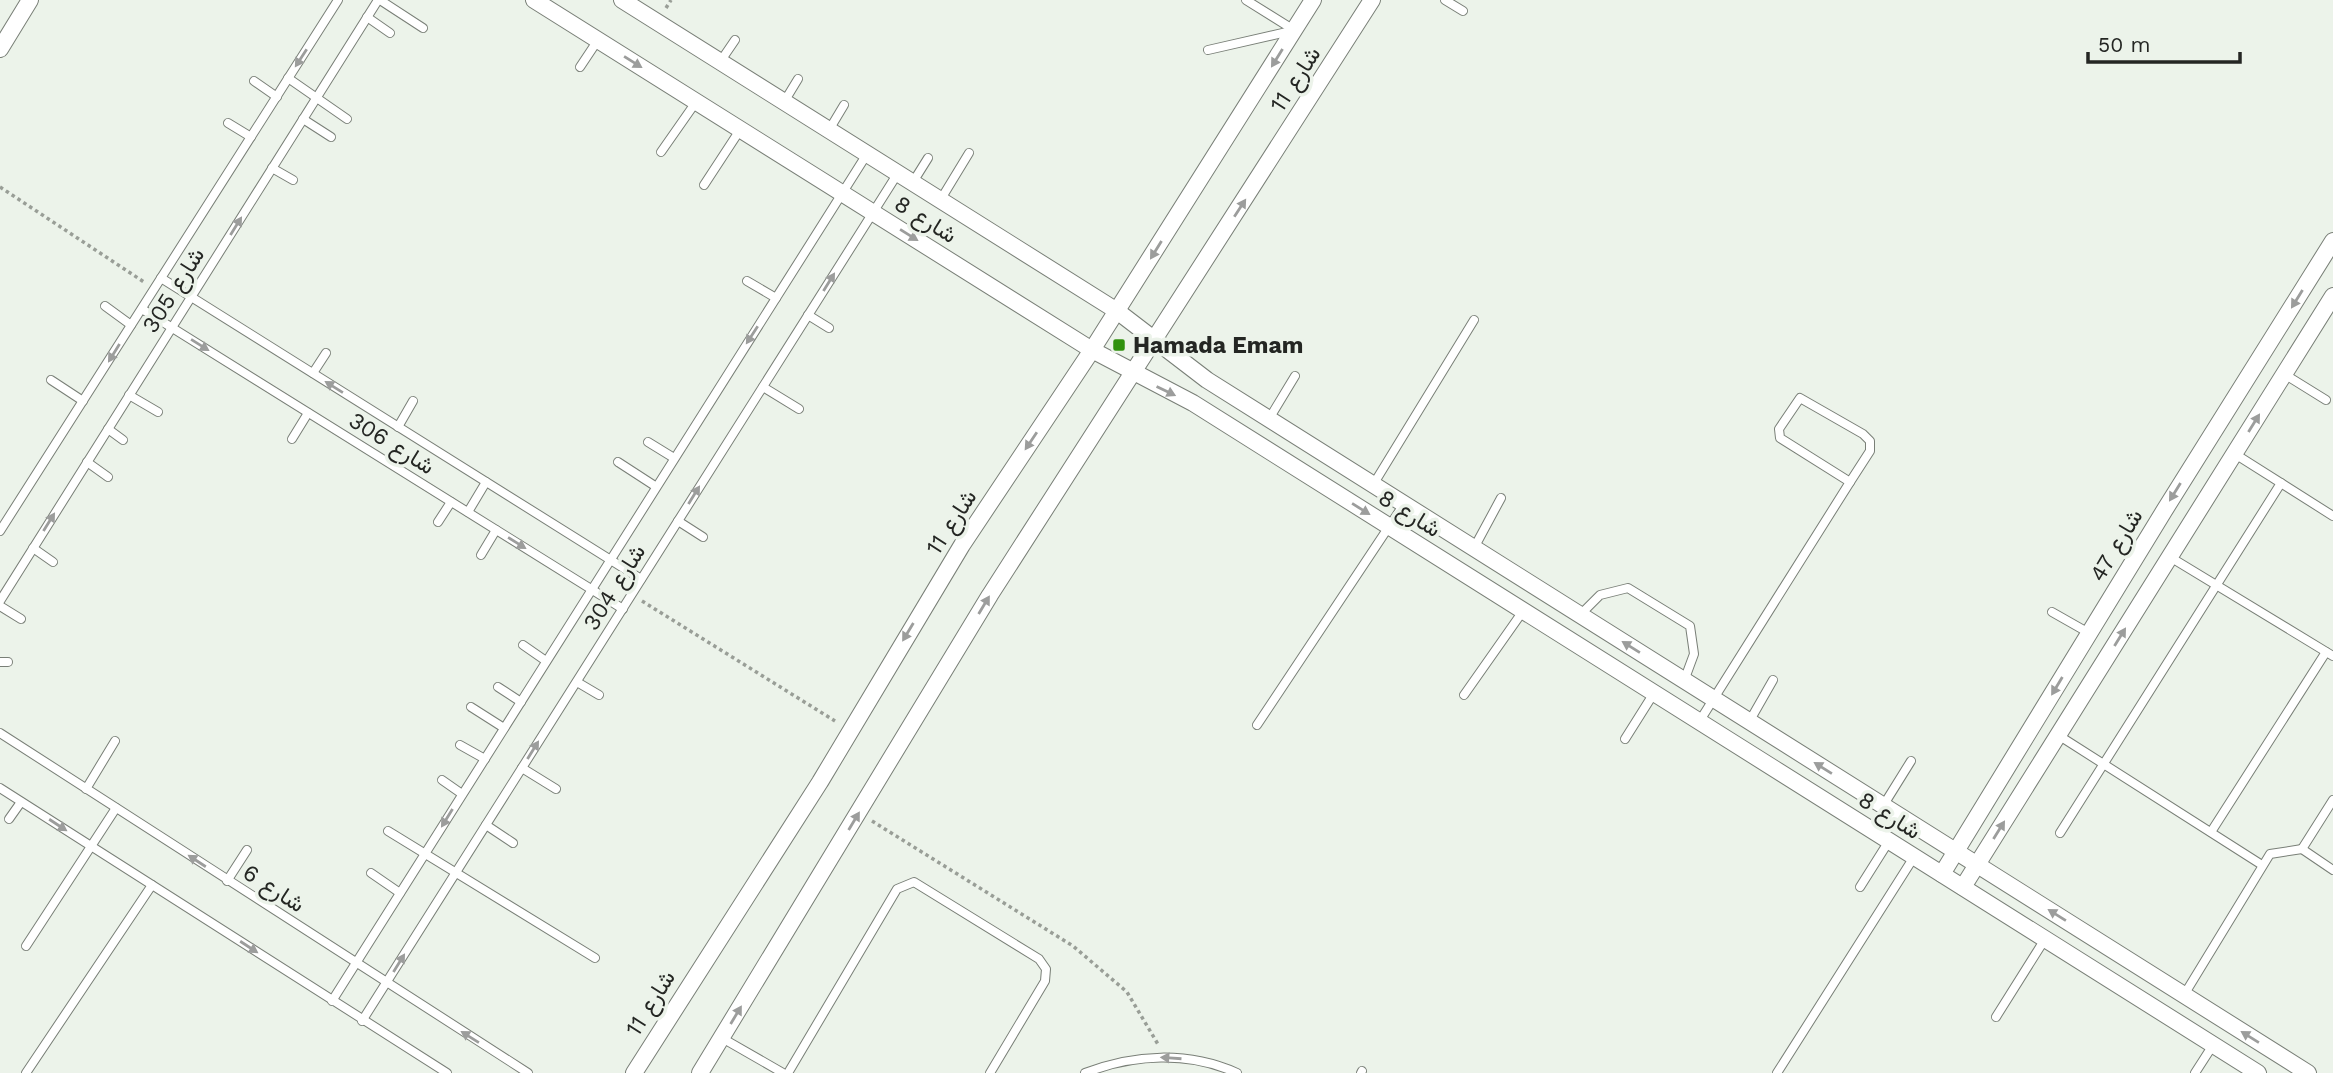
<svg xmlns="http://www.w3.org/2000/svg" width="2333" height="1073" font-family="'Work Sans',Vazirmatn,sans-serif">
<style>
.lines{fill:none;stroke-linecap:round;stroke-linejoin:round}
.lane-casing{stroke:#797f77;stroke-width:10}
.street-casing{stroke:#797f77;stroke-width:18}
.path{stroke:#999e97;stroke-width:3.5;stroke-dasharray:3.5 3.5;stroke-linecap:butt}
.lane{stroke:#fff;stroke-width:8}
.street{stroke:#fff;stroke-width:16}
.oneway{fill:#9c9d9c}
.poi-dot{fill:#30910d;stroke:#ecf3ea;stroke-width:2.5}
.labels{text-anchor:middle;stroke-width:7;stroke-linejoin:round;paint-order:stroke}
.street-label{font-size:23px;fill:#242623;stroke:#ecf3ea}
.poi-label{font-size:23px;font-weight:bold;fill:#242623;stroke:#ecf3ea;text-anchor:start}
</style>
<rect width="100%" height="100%" fill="#ecf3ea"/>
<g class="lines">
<defs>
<g id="lane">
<path d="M380,0L423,28"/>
<path d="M1246,0L1294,30"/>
<path d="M1445,0L1463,11"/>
<path d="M367,17L390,33"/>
<path d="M1208,50L1291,31"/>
<path d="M720,62L735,40"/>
<path d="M580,67L598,40"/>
<path d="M288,78L347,119"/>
<path d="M254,81L277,97"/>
<path d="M784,102L798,79"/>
<path d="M303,119L331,137"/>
<path d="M228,123L251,137"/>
<path d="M829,130L844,105"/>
<path d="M661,152L696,102"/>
<path d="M272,168L293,180"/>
<path d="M913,182L928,158"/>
<path d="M704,185L740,130"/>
<path d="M941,199L969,153"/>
<path d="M161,278L641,579"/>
<path d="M747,281L776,298"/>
<path d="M105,306L131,325"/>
<path d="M142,309L623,609"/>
<path d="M808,315L829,328"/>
<path d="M313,373L326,353"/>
<path d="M2284,374L2326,400"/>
<path d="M51,380L83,401"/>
<path d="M763,387L799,409"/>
<path d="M129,395L158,412"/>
<path d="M1800,398L1863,434L1870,441V451L1850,482L1780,438L1779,429Z"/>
<path d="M1269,419L1295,376"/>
<path d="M398,427L413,401"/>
<path d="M108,429L123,440"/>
<path d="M292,439L308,413"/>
<path d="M648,442L674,458"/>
<path d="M2235,454L2333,516"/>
<path d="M87,462L108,477"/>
<path d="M618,462L655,486"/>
<path d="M1373,485L1474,320"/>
<path d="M468,512L486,482"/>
<path d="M678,521L703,537"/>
<path d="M438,522L451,502"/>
<path d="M0,531L338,0"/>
<path d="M33,548L53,562"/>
<path d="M1474,548L1501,498"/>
<path d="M481,555L496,530"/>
<path d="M2170,557L2333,656"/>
<path d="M0,601L378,0"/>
<path d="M0,606L21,619"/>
<path d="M2052,612L2089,633"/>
<path d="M1580,615L1600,595L1628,588L1690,626L1694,654L1684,681"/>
<path d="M523,645L546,661"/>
<path d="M0,662H8"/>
<path d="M577,682L599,695"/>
<path d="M498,687L521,702"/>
<path d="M1464,695L1523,611"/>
<path d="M471,707L504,728"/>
<path d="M1699,722L1850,482"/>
<path d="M1749,722L1773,680"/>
<path d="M1257,725L1404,504"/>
<path d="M0,733L528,1073"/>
<path d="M2058,735L2262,865"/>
<path d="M1625,739L1654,693"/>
<path d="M460,745L485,759"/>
<path d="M522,768L556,789"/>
<path d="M442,780L462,794"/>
<path d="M0,788L447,1073"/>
<path d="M86,789L115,741"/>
<path d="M2333,800L2302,849L2333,870"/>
<path d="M1883,806L1911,761"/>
<path d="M9,819L21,802"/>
<path d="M486,825L513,843"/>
<path d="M388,831L595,958"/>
<path d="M2211,832L2326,652"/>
<path d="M2060,833L2281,483"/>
<path d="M371,873L400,893"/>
<path d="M227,881L247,850"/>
<path d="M1860,887L1889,841"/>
<path d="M26,946L116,808"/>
<path d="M2184,995L2270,854L2302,849"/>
<path d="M332,1001L867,154"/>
<path d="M1996,1017L2045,939"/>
<path d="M362,1021L898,173"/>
<path d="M722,1038L783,1073"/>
<path d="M26,1073L152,885"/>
<path d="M788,1073L897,889L914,882L1039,959L1046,969L1045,981L990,1073"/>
<path d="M1085,1073C1134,1054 1188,1051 1237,1073"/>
<path d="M1361,1073L1362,1071"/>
<path d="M1777,1073L1914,857"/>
<path d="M2195,1073L2213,1045"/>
</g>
<g id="street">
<path d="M534,0L1092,350L1193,403L2258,1073"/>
<path d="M622,0L1117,311L1207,380L2308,1073"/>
<path d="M0,49L30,0"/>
<path d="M1942,874L2164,511L2333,241"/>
<path d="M1963,887L2333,296"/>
<path d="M634,1073L820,782L962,545L1092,350L1313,0"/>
<path d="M700,1073L990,595L1372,0"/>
</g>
</defs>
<!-- lane casing -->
<use href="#lane" class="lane-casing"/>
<!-- street casing -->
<use href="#street" class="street-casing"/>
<!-- path -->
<g class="path">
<path d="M666,8L671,0"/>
<path d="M0,187L144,282"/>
<path d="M642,601L835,721"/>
<path d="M872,821L1073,946L1127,992L1159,1046"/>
</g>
<!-- lane -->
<use href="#lane" class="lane"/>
<!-- street -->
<use href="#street" class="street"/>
</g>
<!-- one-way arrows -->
<defs><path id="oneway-solid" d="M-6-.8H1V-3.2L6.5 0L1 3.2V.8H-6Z" transform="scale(1.75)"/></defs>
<g class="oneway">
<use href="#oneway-solid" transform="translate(301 58) rotate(123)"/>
<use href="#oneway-solid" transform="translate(1277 58) rotate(122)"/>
<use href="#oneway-solid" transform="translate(633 62) rotate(32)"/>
<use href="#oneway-solid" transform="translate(1240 208) rotate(-57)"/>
<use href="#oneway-solid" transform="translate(236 226) rotate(-58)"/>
<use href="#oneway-solid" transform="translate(909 235) rotate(32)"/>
<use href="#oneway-solid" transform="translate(1156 250) rotate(122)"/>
<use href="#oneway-solid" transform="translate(829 282) rotate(-58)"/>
<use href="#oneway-solid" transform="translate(2297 299) rotate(122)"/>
<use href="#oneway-solid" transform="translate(752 335) rotate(123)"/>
<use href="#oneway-solid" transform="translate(200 345) rotate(32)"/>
<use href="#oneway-solid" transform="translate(114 353) rotate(122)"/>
<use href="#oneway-solid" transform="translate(334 387) rotate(-148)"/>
<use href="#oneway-solid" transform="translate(1166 391) rotate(26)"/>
<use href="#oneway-solid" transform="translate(2254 423) rotate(-58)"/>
<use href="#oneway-solid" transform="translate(1031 441) rotate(124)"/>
<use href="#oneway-solid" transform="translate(2175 492) rotate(122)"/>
<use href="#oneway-solid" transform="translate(694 495) rotate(-58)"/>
<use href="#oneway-solid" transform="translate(1361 509) rotate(32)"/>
<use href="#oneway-solid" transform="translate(49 522) rotate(-58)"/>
<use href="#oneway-solid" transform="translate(517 543) rotate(32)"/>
<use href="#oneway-solid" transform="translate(984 605) rotate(-59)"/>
<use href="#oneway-solid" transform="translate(908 632) rotate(121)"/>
<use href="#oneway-solid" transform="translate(2120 637) rotate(-58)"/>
<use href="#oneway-solid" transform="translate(1631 647) rotate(-148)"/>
<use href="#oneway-solid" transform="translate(2057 686) rotate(121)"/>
<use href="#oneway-solid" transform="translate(533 750) rotate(-58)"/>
<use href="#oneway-solid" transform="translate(1823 768) rotate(-148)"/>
<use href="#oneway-solid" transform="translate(447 818) rotate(122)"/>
<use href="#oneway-solid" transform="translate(854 821) rotate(-59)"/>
<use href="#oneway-solid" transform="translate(58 825) rotate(33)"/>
<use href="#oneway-solid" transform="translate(1999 830) rotate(-58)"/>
<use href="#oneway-solid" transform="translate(197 861) rotate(-147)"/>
<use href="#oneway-solid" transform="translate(2057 915) rotate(-148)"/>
<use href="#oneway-solid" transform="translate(249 947) rotate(33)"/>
<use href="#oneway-solid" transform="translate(399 963) rotate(-58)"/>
<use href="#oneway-solid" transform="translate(736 1015) rotate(-59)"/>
<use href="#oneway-solid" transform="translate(470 1037) rotate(-148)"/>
<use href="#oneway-solid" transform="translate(2250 1037) rotate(-148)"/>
<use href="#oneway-solid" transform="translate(1171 1058) rotate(-176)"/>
</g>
<!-- markers -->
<rect class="poi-dot" x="1112" y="338" width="14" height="14" rx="3.5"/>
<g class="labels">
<!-- street labels -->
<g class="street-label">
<text transform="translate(1295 79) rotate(-57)" y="8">شارع 11</text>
<text transform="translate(926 219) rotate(32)" y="8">شارع 8</text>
<text transform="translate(173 290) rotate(-58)" y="8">شارع 305</text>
<text transform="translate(392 443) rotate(32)" y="8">شارع 306</text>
<text transform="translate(1410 513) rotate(32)" y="8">شارع 8</text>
<text transform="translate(951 522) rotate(-57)" y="8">شارع 11</text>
<text transform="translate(2116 545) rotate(-59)" y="8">شارع 47</text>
<text transform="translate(614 587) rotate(-58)" y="8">شارع 304</text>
<text transform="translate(1890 815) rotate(32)" y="8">شارع 8</text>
<text transform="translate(274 888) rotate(33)" y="8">شارع 6</text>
<text transform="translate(650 1003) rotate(-58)" y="8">شارع 11</text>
</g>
<!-- poi labels -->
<g class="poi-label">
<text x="1133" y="353">Hamada Emam</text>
</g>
</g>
<!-- scale -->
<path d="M2088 52v10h152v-10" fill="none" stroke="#242623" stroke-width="3.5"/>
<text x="2098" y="52" font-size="21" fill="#242623" stroke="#ecf3ea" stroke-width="5" paint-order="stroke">50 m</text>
</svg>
